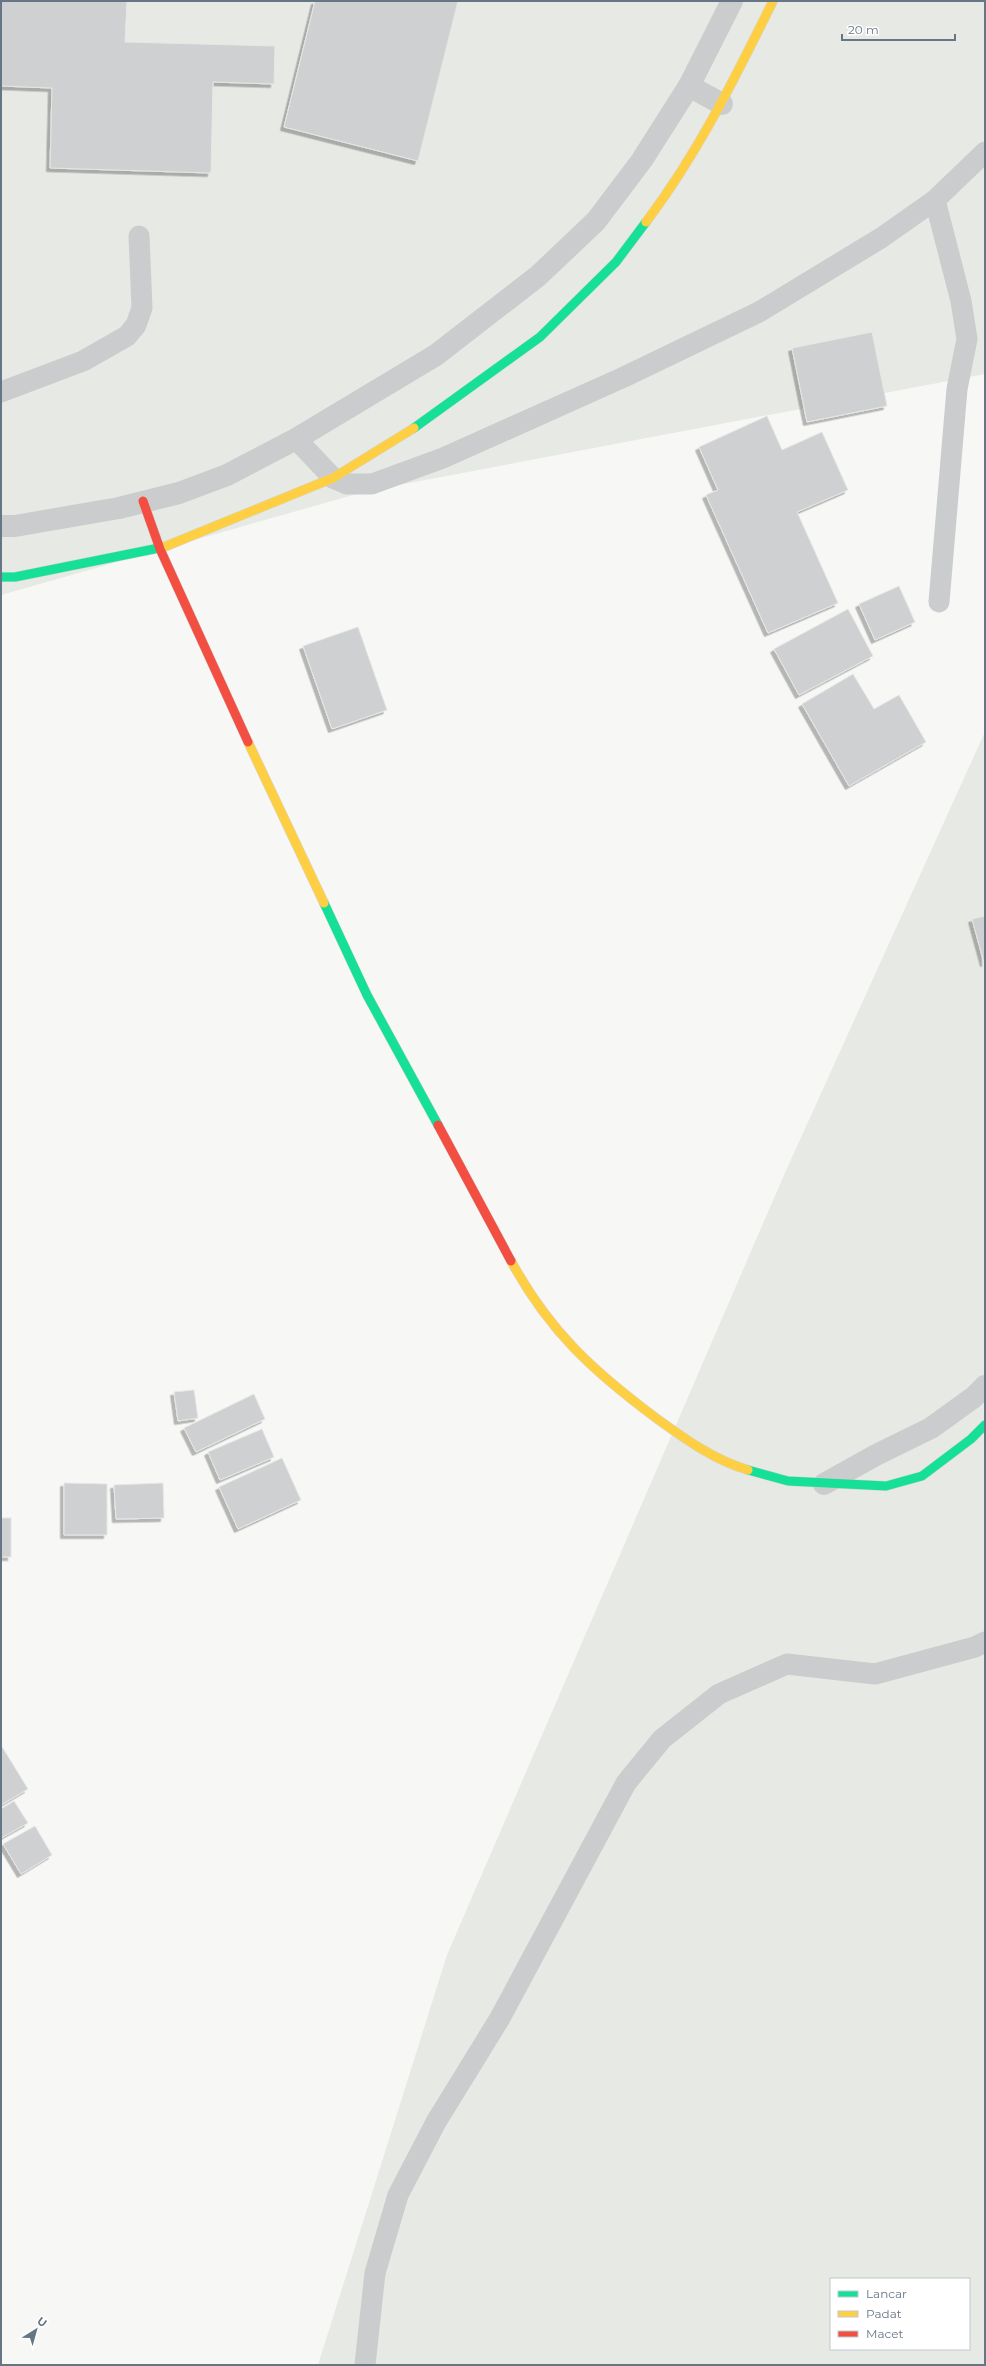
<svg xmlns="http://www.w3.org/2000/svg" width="986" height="2366" font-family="Montserrat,sans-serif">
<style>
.green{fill:#e6e9e4;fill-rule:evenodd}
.building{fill:#cfd0d1;stroke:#e6e6e6;filter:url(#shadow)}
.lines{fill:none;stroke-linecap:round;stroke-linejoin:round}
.fast-casing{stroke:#d4d5d6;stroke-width:10}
.slow-casing{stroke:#d4d5d6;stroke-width:10}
.jam-casing{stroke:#d4d5d6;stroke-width:10}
.lane{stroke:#cbcccd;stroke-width:21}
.street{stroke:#cbcccd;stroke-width:22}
.fast{stroke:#16e098;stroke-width:9}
.slow{stroke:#ffcf43;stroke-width:9}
.jam{stroke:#f24e42;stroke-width:9}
</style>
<defs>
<filter id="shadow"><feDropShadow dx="-3.5" dy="3.5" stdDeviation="0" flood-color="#0004"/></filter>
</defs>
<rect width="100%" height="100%" fill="#f7f7f6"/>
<!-- green -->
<g class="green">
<path d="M1,1H985V374L367,491L1,595Z"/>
<path d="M985,727V2365H318L447,1955L784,1175L984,734ZM831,2279H969V2349H831Z"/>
</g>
<!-- building -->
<g class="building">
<path d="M1,1H127L125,42L275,46L274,84L213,82L211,173L50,168L52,88L1,86Z"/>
<path d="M315,1H458L418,161L284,127Z"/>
<path d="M872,332L887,406L807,422L792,348Z"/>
<path d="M767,416L782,450L822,432L848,490L797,512L838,603L768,633L706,495L718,490L699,447Z"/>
<path d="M899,586L915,622L875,640L859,604Z"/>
<path d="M848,609L873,656L799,695L774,649Z"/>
<path d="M358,627L387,710L332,729L303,646Z"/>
<path d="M853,674L874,709L899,695L926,742L849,786L802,704Z"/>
<path d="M985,916V963H984L972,919Z"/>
<path d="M194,1390L198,1418L178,1421L174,1392Z"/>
<path d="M254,1394L265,1419L196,1452L184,1428Z"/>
<path d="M262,1429L274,1457L220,1480L208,1452Z"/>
<path d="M282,1458L301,1500L238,1529L219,1487Z"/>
<path d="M64,1483L107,1484V1535H64Z"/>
<path d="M163,1483L164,1518L116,1519L114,1485Z"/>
<rect x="1" y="1518" width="10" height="39"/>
<path d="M1,1745L28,1789L1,1805Z"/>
<path d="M14,1801L28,1823L1,1838V1809Z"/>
<path d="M35,1826L52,1855L21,1874L3,1844Z"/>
</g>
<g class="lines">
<defs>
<g id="fast">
<path d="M414,428L540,337L616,262L646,222"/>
<path d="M1,577H15L164,547"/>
<path d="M324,903L367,995L438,1125"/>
<path d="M748,1470L788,1481L886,1486L922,1476L971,1439L985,1425"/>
</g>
<g id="slow">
<path d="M646,222C698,153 735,78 773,1"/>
<path d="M164,547L333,478L414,428"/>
<path d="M248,742L324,903"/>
<path d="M511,1261C549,1331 593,1371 656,1418C685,1439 714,1460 748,1470"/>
</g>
<g id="jam">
<path d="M143,501L160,549L248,742"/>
<path d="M438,1125L511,1261"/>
</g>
</defs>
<!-- fast casing -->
<use href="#fast" class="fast-casing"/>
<!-- slow casing -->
<use href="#slow" class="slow-casing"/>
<!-- jam casing -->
<use href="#jam" class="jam-casing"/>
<!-- lane -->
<g class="lane">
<path d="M935,200L961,301L967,339L957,389L939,602"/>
<path d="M1,392L83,361L127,336L136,325L142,308L139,236"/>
<path d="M296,439L333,478L347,484H372L443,458L624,377L759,312L881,238L935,200L985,152"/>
<path d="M365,2365L375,2273L398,2195L436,2122L500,2018L626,1783L662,1739L719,1694L787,1664L875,1674L975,1647L985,1642"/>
</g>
<!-- street -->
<g class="street">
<path d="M689,86L722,104"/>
<path d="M1,526H15L119,508L179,493L227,475L296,439L436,355L538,276L596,221L642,160L689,86L732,1"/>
<path d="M824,1484L876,1455L931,1428L974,1397L985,1386"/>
</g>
<!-- fast -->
<use href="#fast" class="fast"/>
<!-- slow -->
<use href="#slow" class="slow"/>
<!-- jam -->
<use href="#jam" class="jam"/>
</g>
<!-- border -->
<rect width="986" height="2366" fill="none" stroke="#677685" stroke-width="4"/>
<!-- legend -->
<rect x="830" y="2278" width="140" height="72" fill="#ffffff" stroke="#c2c8ce"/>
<rect x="838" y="2291" width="20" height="6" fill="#16e098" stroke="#c2c8ce"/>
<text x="866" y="2298" font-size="12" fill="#677685">Lancar</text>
<rect x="838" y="2311" width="20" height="6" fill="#ffcf43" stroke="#c2c8ce"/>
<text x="866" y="2318" font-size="12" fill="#677685">Padat</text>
<rect x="838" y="2331" width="20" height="6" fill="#f24e42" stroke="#c2c8ce"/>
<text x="866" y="2338" font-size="12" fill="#677685">Macet</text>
<!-- north arrow -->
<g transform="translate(36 2330) rotate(37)" stroke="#ffffff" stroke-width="3" paint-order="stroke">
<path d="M0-3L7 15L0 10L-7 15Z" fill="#677685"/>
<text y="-6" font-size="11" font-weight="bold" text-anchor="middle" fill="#677685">U</text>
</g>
<!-- scale -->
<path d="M842 34v6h113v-6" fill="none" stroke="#677685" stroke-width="2"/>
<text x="848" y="34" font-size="12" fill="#677685" stroke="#ffffff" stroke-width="3" paint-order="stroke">20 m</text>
</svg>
